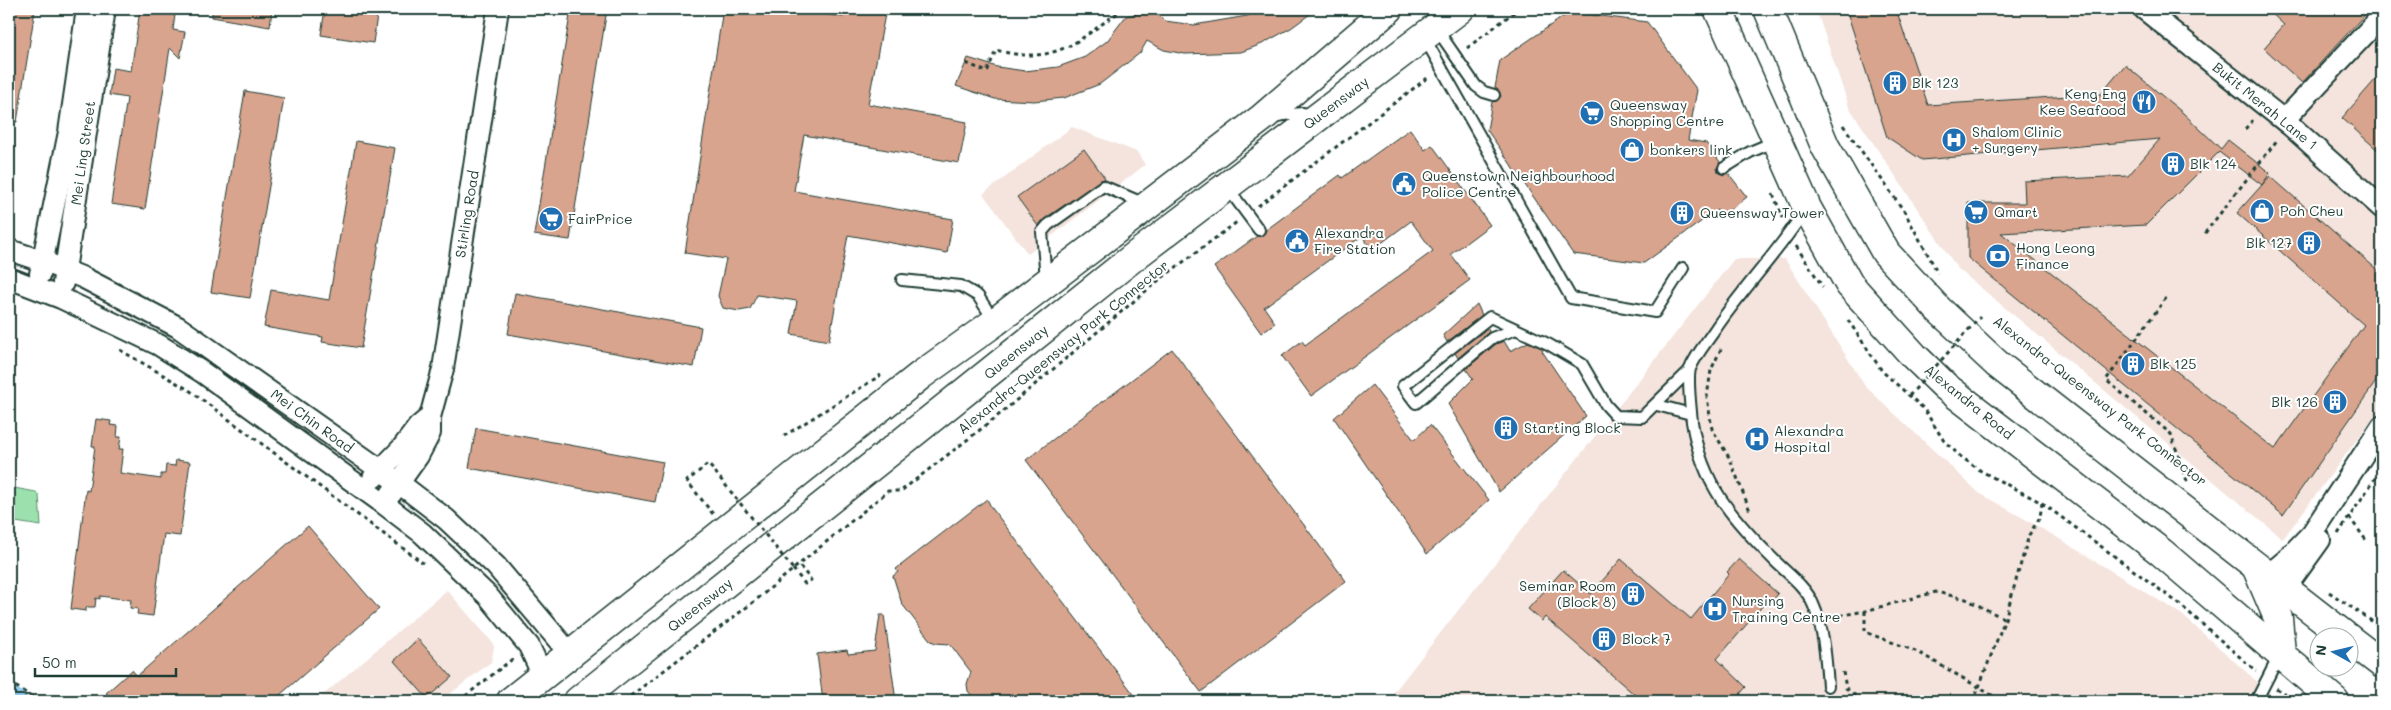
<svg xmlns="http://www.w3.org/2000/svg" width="2391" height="710" font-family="Mali,sans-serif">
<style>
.built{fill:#f4e4dd}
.green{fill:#9be0ad;stroke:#5d8e70}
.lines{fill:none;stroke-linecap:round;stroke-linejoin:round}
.canal{stroke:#92cef2;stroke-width:20}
.building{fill:#d9a48e;stroke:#1f3d34;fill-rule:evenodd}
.service-casing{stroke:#1f3d34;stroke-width:14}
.minor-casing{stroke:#1f3d34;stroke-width:24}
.primary-casing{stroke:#1f3d34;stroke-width:31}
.motorway-casing{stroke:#1f3d34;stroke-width:31}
.path{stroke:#1f3d34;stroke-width:3;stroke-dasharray:4 4;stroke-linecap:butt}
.service{stroke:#fff;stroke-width:10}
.minor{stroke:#fff;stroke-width:20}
.primary{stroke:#fff;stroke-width:28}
.motorway{stroke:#fff;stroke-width:28}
.path-bridge{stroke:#1f3d34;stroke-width:3;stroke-dasharray:4 4;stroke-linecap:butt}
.labels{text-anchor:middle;stroke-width:4;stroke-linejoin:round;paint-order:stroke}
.poi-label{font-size:14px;fill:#1f3d34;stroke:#fff;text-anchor:start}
.street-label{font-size:14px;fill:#1f3d34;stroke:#fff}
</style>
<rect width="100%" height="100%" fill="#fff"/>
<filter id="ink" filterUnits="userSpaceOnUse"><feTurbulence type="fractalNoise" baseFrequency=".02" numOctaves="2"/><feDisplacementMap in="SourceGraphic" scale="10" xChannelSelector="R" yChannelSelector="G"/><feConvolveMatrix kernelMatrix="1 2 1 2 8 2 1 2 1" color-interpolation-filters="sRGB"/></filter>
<g filter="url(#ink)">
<!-- built -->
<g class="built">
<path d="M1816,9H2382V406L2283,539L1957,268L1849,107Z"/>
<path d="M1072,127L1137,152L1145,165L1028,254L983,194Z"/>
<path d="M1734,259H1785L1865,386L1979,493L2053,535L2181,614L2279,701H1387Z"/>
<path d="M447,590L492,642L494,647L491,662L441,701H316Z"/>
</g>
<!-- green -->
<path class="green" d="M9,487L36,492L39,495L41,526L9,521Z"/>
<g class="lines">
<!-- canal -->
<path class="canal" d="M9,695L18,701"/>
</g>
<!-- building -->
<g class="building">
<path d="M9,9L35,10L17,122L9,121Z"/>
<path d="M212,9H272L270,27L212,17Z"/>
<path d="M325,9H378L373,43L321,35Z"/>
<path d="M571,9H607L570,240L534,235Z"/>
<path d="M723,9H792L843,17L845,9H886L868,104L967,122L959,163L804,135L794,191L953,219L947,253L848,235L829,341L791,334L797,301L757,295L750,309L739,311L723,308L718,296L726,259L685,253Z"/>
<path d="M1262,9H1317L1291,28L1262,44L1241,52L1185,54L1164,50L1147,41L1140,53L1100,84L1064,98L1034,101L995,99L956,86L968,58L997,67L1025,71L1058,67L1085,57L1107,41L1126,16L1154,11L1165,21L1194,25L1247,16Z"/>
<path d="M1846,9H1896L1928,105L2101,94L2125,65L2183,113L2221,149L2228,140L2270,173L2262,185L2270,176L2382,274V373L2283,515L1968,258V203H2025L2024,181L2128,176L2160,139L1922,160L1887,137ZM2219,152L2262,185L2237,213L2364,325L2275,449L2001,233L2146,225Z"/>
<path d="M2267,9H2370L2302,83L2264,48L2284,25Z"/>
<path d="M140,10L175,15L173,30L185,32L180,58L170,48L145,209L111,204L127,98L109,95L113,68L131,71Z"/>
<path d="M1570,12L1647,22L1697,90L1688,140L1706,143L1720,162L1717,168L1718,172L1724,175L1728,173L1747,197L1722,216L1717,210L1644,263L1573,254L1487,130L1492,102L1498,100L1501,96L1499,91L1495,88L1500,60Z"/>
<path d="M2382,72V154L2342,118Z"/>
<path d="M245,91L284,98L250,298L211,292Z"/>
<path d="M1410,129L1425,150L1432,145L1490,225L1451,254L1470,280L1311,396L1282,356L1302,341L1305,345L1433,251L1411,221L1372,250L1362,236L1264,307L1275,323L1261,333L1214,267L1257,236H1263L1266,230L1340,175L1342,178Z"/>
<path d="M356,141L395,148L361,348L322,342L323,337L264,327L271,290L329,300Z"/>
<path d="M1084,149L1105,178L1044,219L1038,226L1017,197Z"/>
<path d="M515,293L701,327L694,367L508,334Z"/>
<path d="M1477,304L1482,315L1447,342L1443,335Z"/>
<path d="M1488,328L1489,332L1458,358L1455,353Z"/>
<path d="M1504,341L1510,351L1528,342L1544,349L1542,351L1586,416L1499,492L1448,404L1473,379L1466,369L1496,344Z"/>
<path d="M1172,349L1346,581L1201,692L1026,460Z"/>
<path d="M1372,385L1414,440L1430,425L1489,500L1427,554L1334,418Z"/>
<path d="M96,419L111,421L110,425L118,426L117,437H121L119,449H123L120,473L161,479V474H165L166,465L175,466L176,460L190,462L180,536L164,534L153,616L137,614L138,609L130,608L131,600L100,596V599L96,598L95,607H86V611L71,609L86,490L89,491L95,446H92Z"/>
<path d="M476,428L663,462L655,502L469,468Z"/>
<path d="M987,499L991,507L1139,701H976L968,691L967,684L971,672L950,644L935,643L930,640L902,604L893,576L898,572L896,569Z"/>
<path d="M308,526L379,609L273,701H114L106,693L132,670L137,676Z"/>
<path d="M1621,559L1691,619L1729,574L1727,572L1739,559L1778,594L1768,606L1765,603L1717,659L1746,687L1740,694L1748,701H1642L1545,617L1542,621L1528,609L1563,570L1591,594Z"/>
<path d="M880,615H884L896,701H823L817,654L847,650L848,654L875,651Z"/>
<path d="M418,639L452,677L427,698L394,661Z"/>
</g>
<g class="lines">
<defs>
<g id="service">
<path d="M1436,28L1476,86L1484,92L1494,95"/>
<path d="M1424,37L1571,298L1655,312L1683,268"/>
<path d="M1276,116L1302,113L1313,115"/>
<path d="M1724,168L1750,152L1776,141"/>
<path d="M1227,187L1259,230"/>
<path d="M1805,210C1778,253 1742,289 1714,331C1706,343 1695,356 1690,369C1687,380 1691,410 1692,422C1702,485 1732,518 1776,562C1788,574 1806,587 1813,604C1824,628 1826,659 1828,686"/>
<path d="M1046,279L1042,232L1048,225L1103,186L1145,204"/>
<path d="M902,280L961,286L978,296L995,322"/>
<path d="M1516,329L1492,338L1416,403L1403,386L1490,317L1548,344L1582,364L1606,405L1616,416L1642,417L1689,371"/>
<path d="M1657,405L1691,414"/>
<path d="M2256,701L2280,654"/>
</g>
<g id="minor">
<path d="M2144,9L2291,126L2382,208"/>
<path d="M2284,120L2382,16"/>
<path d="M9,250L42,261L84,278L178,327L399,483L446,519L496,566L570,654"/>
<path d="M40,274L69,132L87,9"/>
<path d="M9,278L61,298L159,345L202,372L384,504L422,533L488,596L529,646L543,676"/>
<path d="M63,283L105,9"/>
<path d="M373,478L402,448L418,427L430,417"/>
<path d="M391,494L418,456L430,433V417L443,369L498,9"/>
<path d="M2267,576L2285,561L2312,533L2382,426"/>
<path d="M2284,590L2320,540"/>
</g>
<g id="primary">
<path d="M1718,9L1807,208L1849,284L1914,356L1946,387L2161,552L2335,701"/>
<path d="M1768,9L1825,146L1886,253L1938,309L1997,364L2348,638"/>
<path d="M2257,569L2278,618L2281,653"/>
<path d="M2348,638L2382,664"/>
<path d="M511,701L921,375L995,322L1262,118L1389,9"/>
<path d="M578,701L1135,256L1460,9"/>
</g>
<path id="motorway" d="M2319,687L2328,701"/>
</defs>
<!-- service casing -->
<use href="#service" class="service-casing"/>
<!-- minor casing -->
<use href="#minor" class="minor-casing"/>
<!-- primary casing -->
<use href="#primary" class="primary-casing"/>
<!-- motorway casing -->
<use href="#motorway" class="motorway-casing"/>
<!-- path -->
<g class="path">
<path d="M1467,48L1518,9"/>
<path d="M966,63L987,72L996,50C1034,60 1059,56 1091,32C1103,24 1112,15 1126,9"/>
<path d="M1843,125L1904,211L1938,273"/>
<path d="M2245,129L2253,120"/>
<path d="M1773,194L1783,218"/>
<path d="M1258,206L1430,76"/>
<path d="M2205,233L2278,139"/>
<path d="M1796,246L1823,287"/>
<path d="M2166,298L2106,380L2171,434L2188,484"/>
<path d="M1848,320L1882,371L1924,409L1944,441L1960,456L1981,471L2042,503L2040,517L2029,535L2005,619L1974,700"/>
<path d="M1721,349L1711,370L1707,397L1712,429L1730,459L1750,511"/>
<path d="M120,350L189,390L423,563"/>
<path d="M784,436L881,375"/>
<path d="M2042,503L2178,603L2256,671"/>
<path d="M713,514L687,481L708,464L715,472"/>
<path d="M2349,517L2366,540"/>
<path d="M2338,534L2382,468"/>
<path d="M793,569L805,584L811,580L798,564"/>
<path d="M2329,592L2382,628"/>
<path d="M1865,611V632L1918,652L2002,701"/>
<path d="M1832,617L1865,611L1936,592L1966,599L2005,619"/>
<path d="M1843,672L1846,688L1862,701"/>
<path d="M9,682L38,701"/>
<path d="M2276,688L2296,701"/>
<path d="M459,701L515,657"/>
<path d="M624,701L756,600L888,491H901L994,419L1159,280L1237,222"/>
<path d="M1968,701H1985"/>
</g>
<!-- service -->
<use href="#service" class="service"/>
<!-- minor -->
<use href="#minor" class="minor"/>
<!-- primary -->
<use href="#primary" class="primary"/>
<!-- motorway -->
<use href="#motorway" class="motorway"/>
<!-- path-bridge -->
<g class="path-bridge">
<path d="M1909,396L1980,317"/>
<path d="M715,472L793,569"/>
</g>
</g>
</g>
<!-- icons -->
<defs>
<symbol id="building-disc" viewBox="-11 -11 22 22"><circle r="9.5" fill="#1f6fb2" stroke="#fff"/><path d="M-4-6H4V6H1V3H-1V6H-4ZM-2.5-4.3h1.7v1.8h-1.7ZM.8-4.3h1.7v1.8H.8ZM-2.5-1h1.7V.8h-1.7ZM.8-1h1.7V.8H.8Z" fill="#fff"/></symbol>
<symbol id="restaurant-disc" viewBox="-11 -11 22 22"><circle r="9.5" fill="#1f6fb2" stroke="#fff"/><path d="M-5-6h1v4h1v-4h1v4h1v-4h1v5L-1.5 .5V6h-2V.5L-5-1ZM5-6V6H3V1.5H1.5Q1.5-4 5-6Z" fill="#fff"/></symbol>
<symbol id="supermarket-disc" viewBox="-11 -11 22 22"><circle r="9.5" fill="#1f6fb2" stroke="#fff"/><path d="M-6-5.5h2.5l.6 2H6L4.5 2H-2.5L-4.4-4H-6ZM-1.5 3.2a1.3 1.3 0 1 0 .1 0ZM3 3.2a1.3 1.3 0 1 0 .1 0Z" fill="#fff"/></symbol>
<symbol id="hospital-disc" viewBox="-11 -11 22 22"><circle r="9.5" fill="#1f6fb2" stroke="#fff"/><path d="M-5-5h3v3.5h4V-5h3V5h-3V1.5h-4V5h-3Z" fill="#fff"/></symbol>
<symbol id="shop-disc" viewBox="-11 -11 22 22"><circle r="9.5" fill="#1f6fb2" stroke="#fff"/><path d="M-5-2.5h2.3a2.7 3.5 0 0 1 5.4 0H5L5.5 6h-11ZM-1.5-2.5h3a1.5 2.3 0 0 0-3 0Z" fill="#fff"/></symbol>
<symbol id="civic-disc" viewBox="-11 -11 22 22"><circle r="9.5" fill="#1f6fb2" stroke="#fff"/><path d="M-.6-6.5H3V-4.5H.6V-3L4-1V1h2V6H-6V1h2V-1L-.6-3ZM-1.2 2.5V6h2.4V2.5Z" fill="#fff"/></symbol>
<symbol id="bank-disc" viewBox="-11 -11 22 22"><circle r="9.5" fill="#1f6fb2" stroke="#fff"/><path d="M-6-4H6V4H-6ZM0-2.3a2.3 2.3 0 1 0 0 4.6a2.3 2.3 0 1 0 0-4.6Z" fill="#fff"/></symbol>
</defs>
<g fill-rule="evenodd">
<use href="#building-disc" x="1881" y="69" width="28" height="28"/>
<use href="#restaurant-disc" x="2130" y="88" width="28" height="28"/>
<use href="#supermarket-disc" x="1578" y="99" width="28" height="28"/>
<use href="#hospital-disc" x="1940" y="126" width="28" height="28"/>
<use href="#shop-disc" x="1618" y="136" width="28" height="28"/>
<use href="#building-disc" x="2159" y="150" width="28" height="28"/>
<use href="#civic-disc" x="1390" y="170" width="28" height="28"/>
<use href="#shop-disc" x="2248" y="197" width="28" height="28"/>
<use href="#supermarket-disc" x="1962" y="198" width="28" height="28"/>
<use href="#building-disc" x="1668" y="199" width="28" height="28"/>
<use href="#supermarket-disc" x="537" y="205" width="28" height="28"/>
<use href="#civic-disc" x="1283" y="227" width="28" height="28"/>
<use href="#building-disc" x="2295" y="229" width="28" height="28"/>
<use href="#bank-disc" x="1984" y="242" width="28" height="28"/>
<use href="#building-disc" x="2119" y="350" width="28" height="28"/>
<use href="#building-disc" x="2321" y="388" width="28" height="28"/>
<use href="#building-disc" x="1492" y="414" width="28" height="28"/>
<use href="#hospital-disc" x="1743" y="425" width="28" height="28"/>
<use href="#building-disc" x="1619" y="580" width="28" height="28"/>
<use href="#hospital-disc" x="1701" y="595" width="28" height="28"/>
<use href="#building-disc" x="1590" y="625" width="28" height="28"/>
</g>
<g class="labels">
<!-- poi labels -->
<g class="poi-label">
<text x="1912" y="88">Blk 123</text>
<text x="2126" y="99" text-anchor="end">Keng Eng<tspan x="2126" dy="16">Kee Seafood</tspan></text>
<text x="1610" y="110">Queensway<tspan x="1610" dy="16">Shopping Centre</tspan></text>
<text x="1972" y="137">Shalom Clinic<tspan x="1972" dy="16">+ Surgery</tspan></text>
<text x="1650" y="155">bonkers link</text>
<text x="2190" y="169">Blk 124</text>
<text x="1422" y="181">Queenstown Neighbourhood<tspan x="1422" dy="16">Police Centre</tspan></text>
<text x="2280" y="216">Poh Cheu</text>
<text x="1994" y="217">Qmart</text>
<text x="1700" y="218">Queensway Tower</text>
<text x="568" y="224">FairPrice</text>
<text x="1314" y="238">Alexandra<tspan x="1314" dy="16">Fire Station</tspan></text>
<text x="2292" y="248" text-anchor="end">Blk 127</text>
<text x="2016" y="253">Hong Leong<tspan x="2016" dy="16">Finance</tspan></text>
<text x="2150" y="369">Blk 125</text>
<text x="2318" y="407" text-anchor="end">Blk 126</text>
<text x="1524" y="433">Starting Block</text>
<text x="1774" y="436">Alexandra<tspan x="1774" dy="16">Hospital</tspan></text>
<text x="1616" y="591" text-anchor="end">Seminar Room<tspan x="1616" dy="16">(Block 8)</tspan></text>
<text x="1732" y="606">Nursing<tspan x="1732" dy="16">Training Centre</tspan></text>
<text x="1622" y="644">Block 7</text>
</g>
<!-- street labels -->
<g class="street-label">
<text transform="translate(1336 103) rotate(-37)" y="5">Queensway</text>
<text transform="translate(2265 106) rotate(39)" y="5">Bukit Merah Lane 1</text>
<text transform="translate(83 153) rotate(-82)" y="5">Mei Ling Street</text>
<text transform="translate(467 214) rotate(-81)" y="5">Stirling Road</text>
<text transform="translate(1063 347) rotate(-39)" y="5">Alexandra-Queensway Park Connector</text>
<text transform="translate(1016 352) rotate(-39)" y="5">Queensway</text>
<text transform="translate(2100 401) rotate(38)" y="5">Alexandra-Queensway Park Connector</text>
<text transform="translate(1969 402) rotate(39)" y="5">Alexandra Road</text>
<text transform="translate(312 421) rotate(36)" y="5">Mei Chin Road</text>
<text transform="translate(700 605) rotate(-38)" y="5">Queensway</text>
</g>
</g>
<!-- margin -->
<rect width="2391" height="710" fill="none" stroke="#fff" stroke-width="30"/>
<rect x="15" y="15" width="2361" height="680" fill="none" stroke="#1f3d34" stroke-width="2" filter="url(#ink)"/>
<!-- north arrow -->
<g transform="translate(2334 652) rotate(278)"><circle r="24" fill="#ffffff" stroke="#a5b1ae"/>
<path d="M0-4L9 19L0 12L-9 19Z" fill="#1f6fb2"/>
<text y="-8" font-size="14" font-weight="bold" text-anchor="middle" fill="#1f3d34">N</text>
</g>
<!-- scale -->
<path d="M35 668v8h141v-8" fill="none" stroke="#1f3d34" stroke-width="2.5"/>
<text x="42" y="668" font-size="15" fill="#1f3d34" stroke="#ffffff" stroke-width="4" paint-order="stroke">50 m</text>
</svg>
